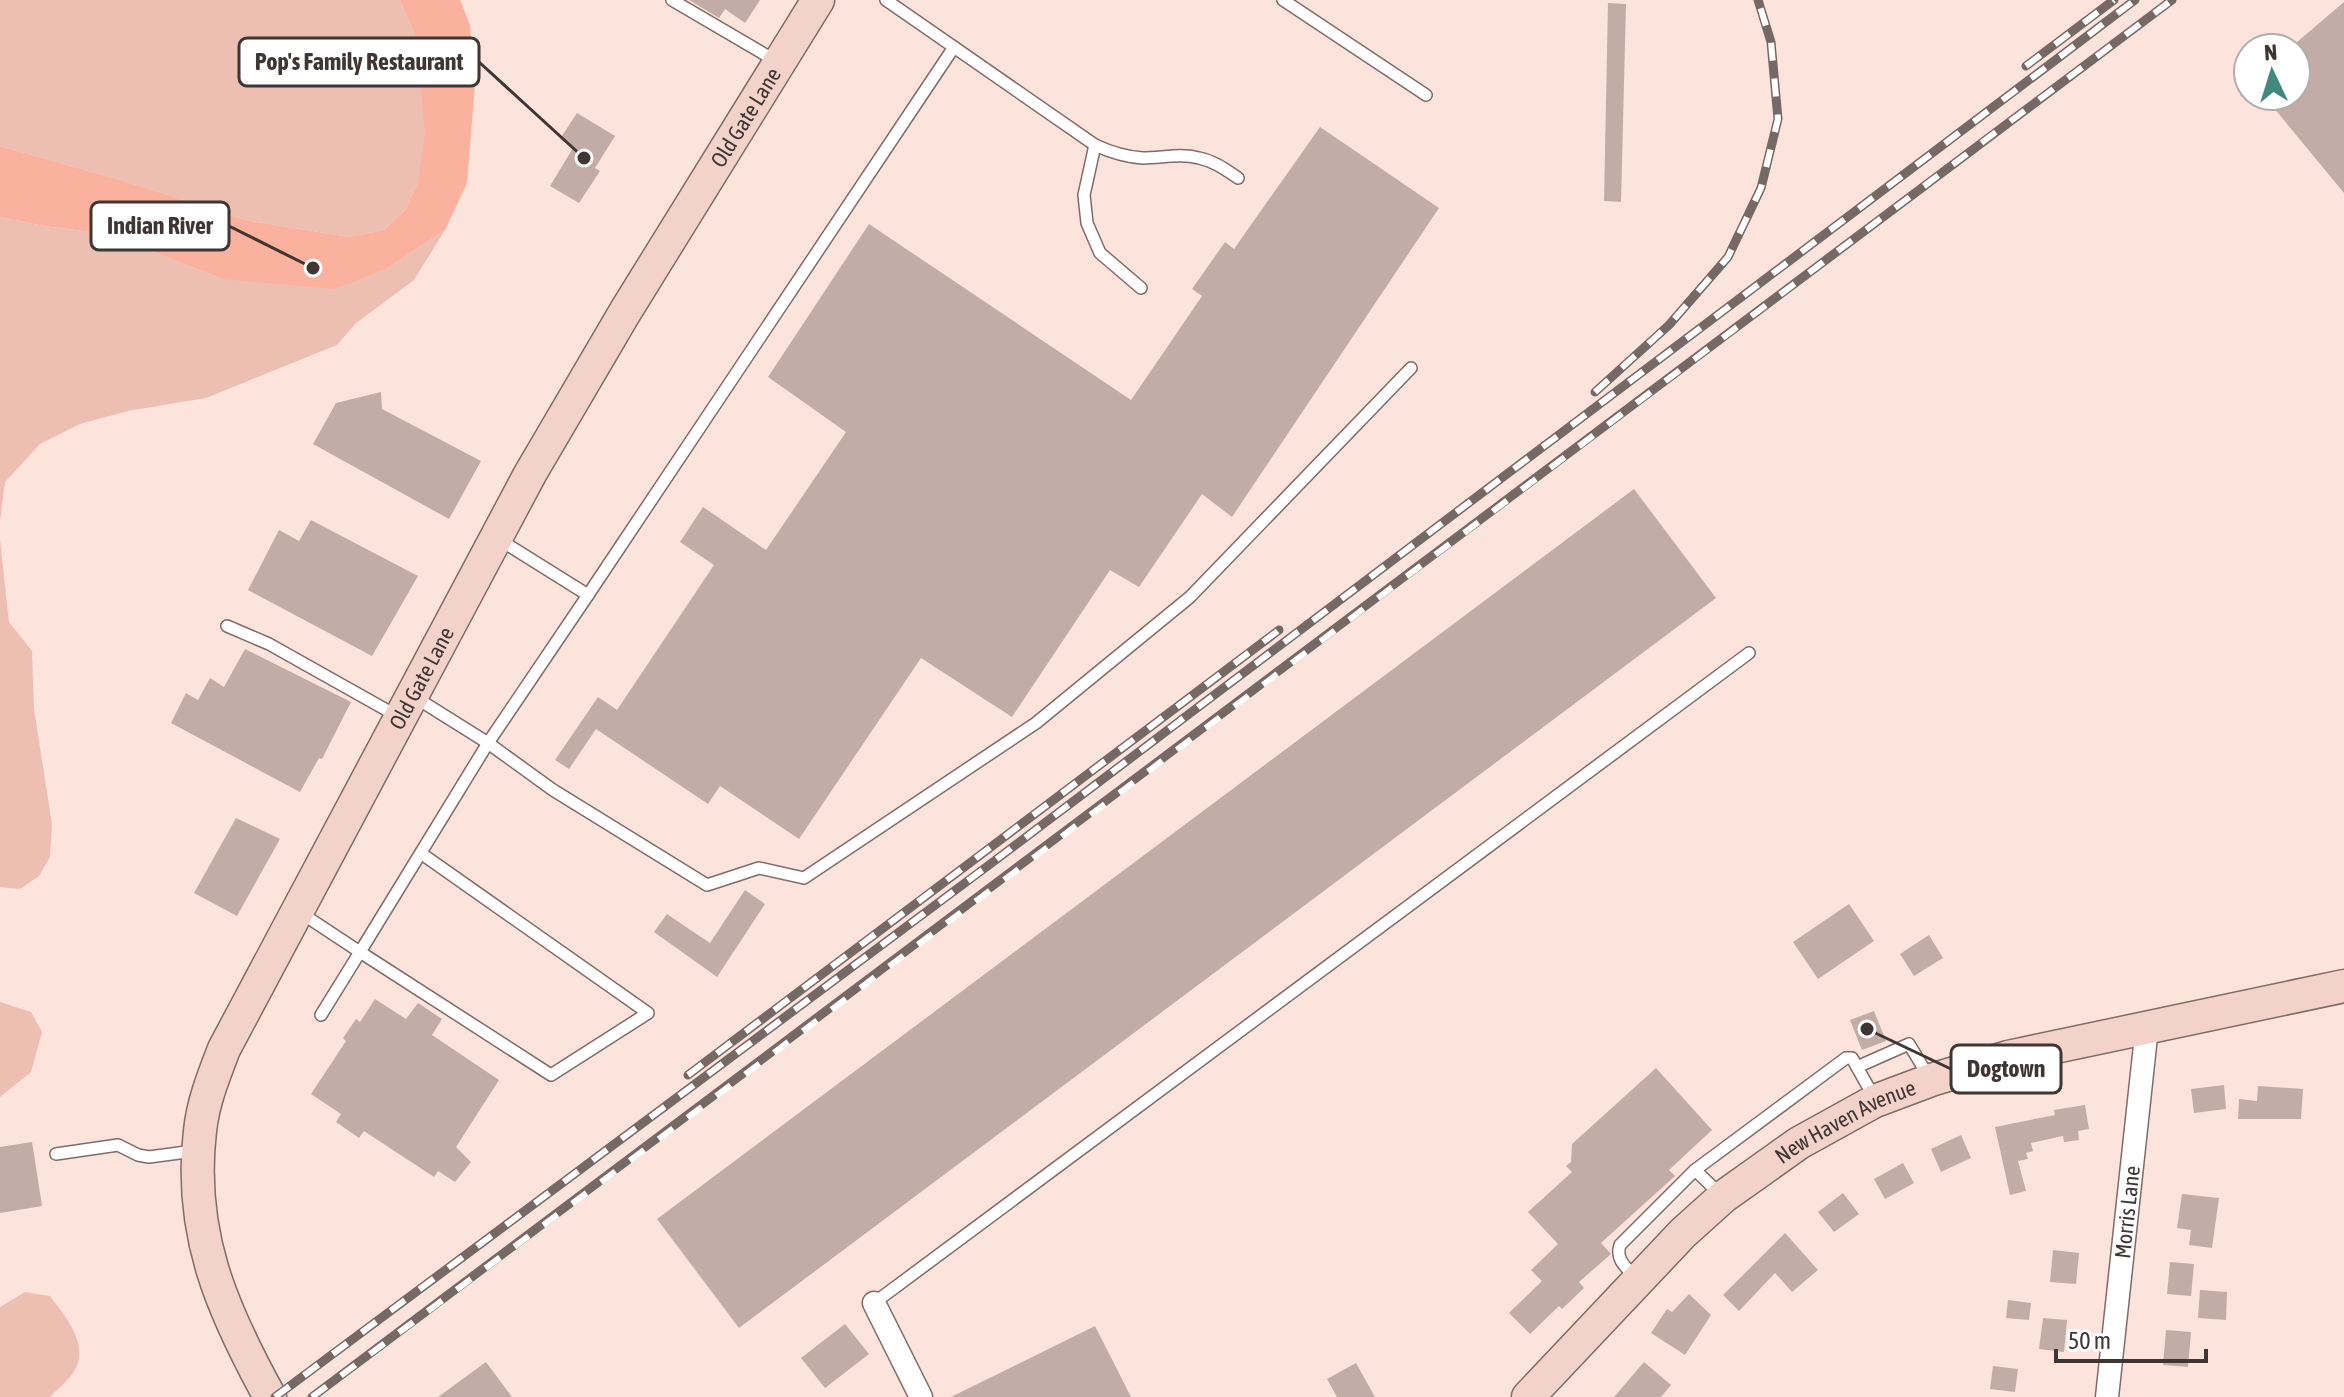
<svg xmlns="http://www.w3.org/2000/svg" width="2344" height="1397" font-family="'Asap Condensed',sans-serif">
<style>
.green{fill:#edbfb3}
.water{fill:#fab19e}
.building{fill:#c4aca6}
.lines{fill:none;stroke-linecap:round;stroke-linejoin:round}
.service-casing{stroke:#816b66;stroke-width:14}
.minor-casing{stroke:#816b66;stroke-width:25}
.secondary-casing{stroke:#816b66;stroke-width:35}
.service{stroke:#fff;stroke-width:11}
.minor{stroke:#fff;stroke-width:22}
.secondary{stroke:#f3d2ca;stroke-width:32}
.rail-casing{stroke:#766864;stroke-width:9}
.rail{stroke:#fff;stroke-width:6;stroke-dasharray:18;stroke-linecap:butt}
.labels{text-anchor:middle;stroke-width:8;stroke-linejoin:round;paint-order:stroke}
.street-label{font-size:22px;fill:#3f3533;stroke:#fff}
.leader{fill:none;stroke:#3f3533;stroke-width:3}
.callout-dot{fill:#3f3533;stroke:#fff;stroke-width:3}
.callout{fill:#fff;stroke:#3f3533;stroke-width:3}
.callout-label{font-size:24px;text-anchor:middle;font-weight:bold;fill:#3f3533}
</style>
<rect width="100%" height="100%" fill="#fce3dc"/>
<!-- green -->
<g class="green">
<path d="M0,0H400L416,38L426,134L417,185L405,210L384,230L349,237L245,220L124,181L0,146Z"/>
<path d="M0,217L44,226L108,234L222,279L386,269L445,230L414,280L355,324L337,345L206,398L128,411L80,424L40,444L5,482L0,521Z"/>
<path d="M0,540L9,622L32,651L34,709L52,824L50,857L39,876L20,889L0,887Z"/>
<path d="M0,1002L31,1012L42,1032L31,1072L0,1097Z"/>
<path d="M25,1292L50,1296C65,1316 92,1347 73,1373C67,1382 57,1389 50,1397H0V1307Z"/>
</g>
<!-- water -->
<path class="water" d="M400,0H460L470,25L475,84L467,183L445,230L386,269L334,289L222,279L108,234L44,226L0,217V146L124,181L245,220L349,237L384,230L405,210L417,185L425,134L416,38Z"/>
<!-- building -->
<g class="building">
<path d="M689,0H760L745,23L725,9L719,18Z"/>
<path d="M2344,2V193L2264,96H2296V43Z"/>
<path d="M1608,3L1626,4L1621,202L1604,201Z"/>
<path d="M577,113L615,136L595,168L600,171L579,203L550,186L573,148L560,139Z"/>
<path d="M1320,127L1439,208L1232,517L1202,494L1139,587L1110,570L1012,717L921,658L799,839L720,786L708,804L596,729L569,769L555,760L598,697L617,710L714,565L680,542L703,507L766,550L846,432L768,377L869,224L1131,400L1202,296L1192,289L1225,242L1234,249Z"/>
<path d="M381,392L382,409L481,461L449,519L313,444L336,403Z"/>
<path d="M1634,489L1716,598L739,1328L657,1219Z"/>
<path d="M311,520L418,576L372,656L248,590L279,530L299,541Z"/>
<path d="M245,649L351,702L322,759L319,758L300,792L171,723L186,693L198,700L210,678L224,687Z"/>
<path d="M236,818L280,839L237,916L194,893Z"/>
<path d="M745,890L765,904L717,977L654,932L667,914L710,943Z"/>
<path d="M1849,904L1874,941L1818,979L1793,942Z"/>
<path d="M1929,935L1943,958L1914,976L1900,954Z"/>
<path d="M375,999L406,1019L418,1003L442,1019L432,1035L499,1080L456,1147L471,1162L455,1182L438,1171L434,1177L364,1131L359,1138L336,1122L341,1114L311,1094L346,1041L343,1038L356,1019L360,1022Z"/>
<path d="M1874,1011L1886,1041L1862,1050L1850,1020Z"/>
<path d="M1656,1068L1712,1130L1669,1170L1675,1176L1601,1243L1611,1254L1579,1282L1584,1288L1562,1309L1559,1306L1530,1334L1509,1313L1542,1281L1531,1270L1558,1244L1528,1212L1572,1172L1566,1166L1571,1162L1572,1144Z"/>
<path d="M2224,1085L2226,1109L2194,1113L2191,1089Z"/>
<path d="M2258,1086L2303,1089L2301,1119H2238L2239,1099L2257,1101Z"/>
<path d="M2085,1105L2089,1129L2078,1131L2079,1140L2064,1142L2063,1136L2031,1143L2033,1151L2026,1153L2028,1159L2018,1161L2026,1191L2010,1195L1995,1127L2055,1115L2054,1110Z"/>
<path d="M1961,1135L1971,1158L1941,1172L1931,1149Z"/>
<path d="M32,1142L42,1206L0,1213V1147Z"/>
<path d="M1903,1163L1914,1183L1885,1199L1874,1179Z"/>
<path d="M1843,1193L1859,1214L1834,1232L1818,1212Z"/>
<path d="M2182,1194L2219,1198L2212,1248L2189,1245L2191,1230L2177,1228Z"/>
<path d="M1785,1233L1818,1270L1792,1292L1775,1273L1739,1311L1723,1295Z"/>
<path d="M2053,1250L2079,1253L2076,1284L2050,1282Z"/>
<path d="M2170,1262L2194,1264L2191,1296L2167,1294Z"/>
<path d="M2200,1290L2227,1292L2226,1320L2198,1318Z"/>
<path d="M1689,1294L1711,1315L1685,1355L1651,1333L1667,1309L1672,1312Z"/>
<path d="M2008,1300L2031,1303L2029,1320L2006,1318Z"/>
<path d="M2043,1318L2067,1320L2064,1352L2039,1349Z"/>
<path d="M845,1324L869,1354L825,1388L801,1358Z"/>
<path d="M1095,1326L1131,1397H951Z"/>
<path d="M2166,1330L2191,1332L2188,1367L2163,1365Z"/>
<path d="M486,1362L512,1397H438Z"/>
<path d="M1644,1362L1671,1385L1661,1397H1614Z"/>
<path d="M1356,1363L1375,1397H1337L1327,1379Z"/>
<path d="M1993,1366L2018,1369L2015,1392L1990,1389Z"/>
</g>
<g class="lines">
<defs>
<g id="service">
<path d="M672,0L776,61"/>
<path d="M886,0L1095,145C1110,152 1125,157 1143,158C1162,158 1180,153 1199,158C1214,161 1226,170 1238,178"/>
<path d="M1283,0L1426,95"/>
<path d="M1095,145L1084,195L1087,223L1100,253L1141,288"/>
<path d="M500,540L588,595L954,47"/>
<path d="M227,626L269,644L399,717"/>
<path d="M413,696L488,743L588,595"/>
<path d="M301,913L360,952L488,743L553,790L707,885L759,868L804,878L1036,723L1190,597L1411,368"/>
<path d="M321,1015L360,952L551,1075L648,1013L422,854"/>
<path d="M1875,1099L1857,1067L1909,1044L1930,1079"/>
<path d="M56,1154L118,1145L138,1155L149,1157L194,1151"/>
<path d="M1695,1170L1722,1196"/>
<path d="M1636,1278C1627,1268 1615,1260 1620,1245L1695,1170L1846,1058H1852L1857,1067"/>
<path d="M874,1303L1749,653"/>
</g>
<g id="minor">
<path d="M874,1303L921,1397"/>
<path id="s1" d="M2107,1397L2147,1027"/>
</g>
<g id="secondary">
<path id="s2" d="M270,1397C222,1310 188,1233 200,1131C203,1102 214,1075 224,1049L530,474L625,312L818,0"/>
<path id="s3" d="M1528,1397L1683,1233L1723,1197L1799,1143L1875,1101L1931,1080L2008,1057L2344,986"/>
</g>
</defs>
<!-- service casing -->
<use href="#service" class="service-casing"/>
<!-- minor casing -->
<use href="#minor" class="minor-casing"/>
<!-- secondary casing -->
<use href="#secondary" class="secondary-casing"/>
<!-- service -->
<use href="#service" class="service"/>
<!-- minor -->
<use href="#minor" class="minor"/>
<!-- secondary -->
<use href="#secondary" class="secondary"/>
<defs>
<g id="rail">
<path d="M2026,66L2114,0"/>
<path d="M1595,392L1669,325L1728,257L1761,188L1778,119L1771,42L1758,0"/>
<path d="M688,1075L1279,630"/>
<path d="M275,1397L989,865L2135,0"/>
<path d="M312,1397C935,936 1551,465 2172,0"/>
</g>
</defs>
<!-- rail casing -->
<use href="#rail" class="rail-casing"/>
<!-- rail -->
<use href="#rail" class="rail"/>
</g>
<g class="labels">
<!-- street labels -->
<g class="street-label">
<text dy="8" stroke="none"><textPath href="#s2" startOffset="1434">Old Gate Lane</textPath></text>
<text dy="8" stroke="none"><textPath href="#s2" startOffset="786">Old Gate Lane</textPath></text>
<text dy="8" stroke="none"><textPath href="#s3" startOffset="424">New Haven Avenue</textPath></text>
<text dy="8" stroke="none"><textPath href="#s1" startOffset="186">Morris Lane</textPath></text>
</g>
</g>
<!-- callouts -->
<path class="leader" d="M584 158L479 62M313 268L229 226M1867 1029L1951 1069"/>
<g class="callout-dot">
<circle cx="584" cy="158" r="8"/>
<circle cx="313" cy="268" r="8"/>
<circle cx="1867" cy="1029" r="8"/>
</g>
<g class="callout">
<rect x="239" y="38" width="240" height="48" rx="8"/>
<rect x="91" y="202" width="138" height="48" rx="8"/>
<rect x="1951" y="1045" width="110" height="48" rx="8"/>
</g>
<g class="callout-label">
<text x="359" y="70">Pop's Family Restaurant</text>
<text x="160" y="234">Indian River</text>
<text x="2006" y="1077">Dogtown</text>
</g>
<!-- north arrow -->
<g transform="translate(2272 72) rotate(356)"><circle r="38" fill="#ffffff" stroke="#b2aead" stroke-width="2"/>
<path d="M0-6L14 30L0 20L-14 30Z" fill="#42887f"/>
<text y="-12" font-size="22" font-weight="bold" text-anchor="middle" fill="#3f3533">N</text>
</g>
<!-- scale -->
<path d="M2056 1349v12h150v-12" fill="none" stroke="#3f3533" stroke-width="4"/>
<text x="2068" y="1349" font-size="24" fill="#3f3533" stroke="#ffffff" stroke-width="6" paint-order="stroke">50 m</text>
</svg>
